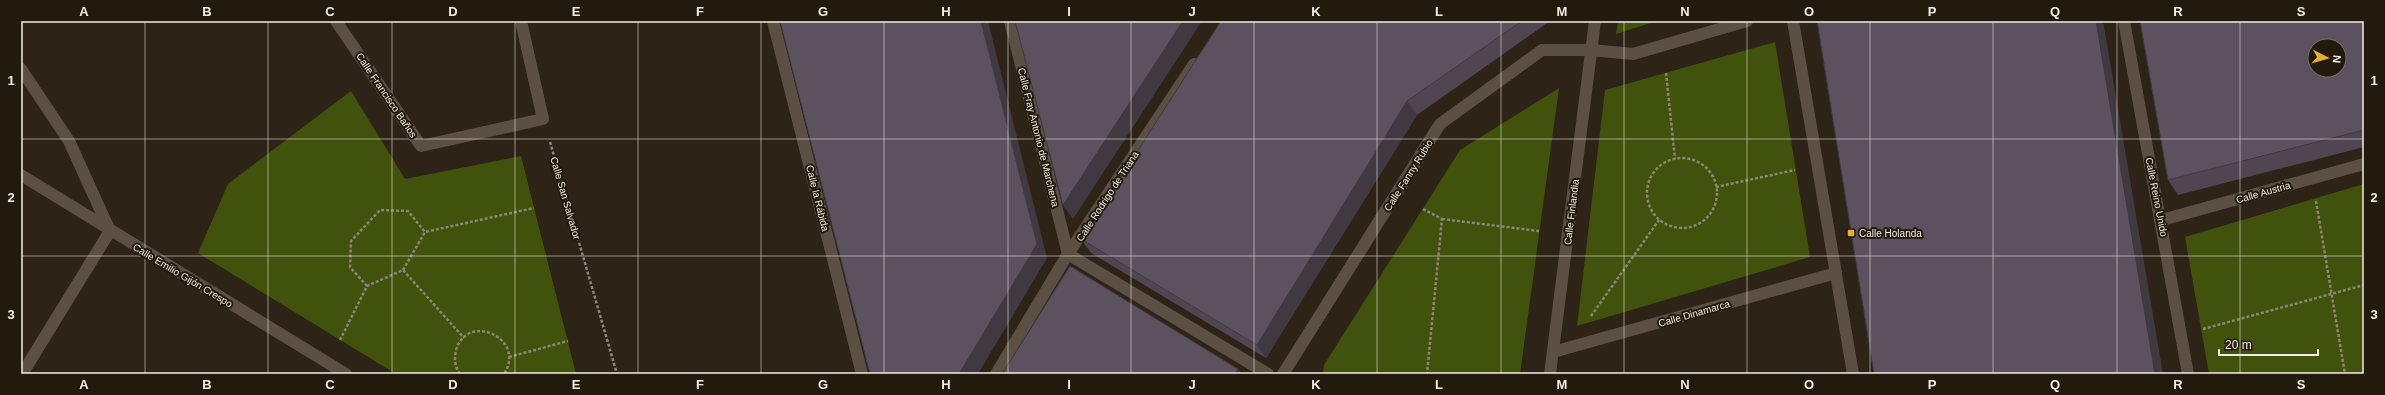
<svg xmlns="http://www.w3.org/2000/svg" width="2385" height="395" font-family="Arial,sans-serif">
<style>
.green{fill:#41520c}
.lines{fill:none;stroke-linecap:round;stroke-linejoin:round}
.path{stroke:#8d847a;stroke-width:2.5;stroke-dasharray:3 2;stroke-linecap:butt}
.minor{stroke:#5b5043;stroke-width:12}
.wall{fill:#4f4652}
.shaded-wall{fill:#403942}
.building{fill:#5c515f;stroke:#403942;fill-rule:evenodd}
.grid{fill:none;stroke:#f4ede6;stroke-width:1;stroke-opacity:0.55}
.poi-dot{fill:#e5ad36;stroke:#231a0e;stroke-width:1.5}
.labels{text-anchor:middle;stroke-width:4;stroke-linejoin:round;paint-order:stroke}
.street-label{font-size:10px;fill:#f4ede6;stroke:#231a0e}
.poi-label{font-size:10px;fill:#f4ede6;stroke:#231a0e;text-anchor:start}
.neatline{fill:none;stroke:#f4ede6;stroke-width:1.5}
.grid-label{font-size:13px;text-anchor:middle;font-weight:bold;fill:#f4ede6}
</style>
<rect width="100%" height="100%" fill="#2d2317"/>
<!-- green -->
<g class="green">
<path d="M1618,21H1657L1616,34Z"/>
<path d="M1775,42L1810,257L1577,326L1605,90Z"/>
<path d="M1559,88L1520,374H1323L1324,365L1460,150Z"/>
<path d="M351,91L405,179L521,156L576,374H396L198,253L228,184Z"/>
<path d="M2364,184V373L2209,374L2185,237Z"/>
</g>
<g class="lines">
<!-- path -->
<g class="path">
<path d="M1666,73L1675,159"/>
<path d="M550,142L617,374"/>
<circle cx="1682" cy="193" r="35"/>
<path d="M1716,187L1795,170"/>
<path d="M2316,201L2345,374"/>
<path d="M1423,209L1442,219L1427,374"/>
<path d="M1442,219L1539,231"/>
<path d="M403,270L425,232L534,208"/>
<path d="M367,286L350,267L351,241L380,210L408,211L425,232"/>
<path d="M1591,316L1659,220"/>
<path d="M2203,329L2364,285"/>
<path d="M340,340L367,286L403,270L464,338"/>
<path d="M509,357L568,341"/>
<path d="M460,374C455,367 454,359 456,350C468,311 527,339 504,374"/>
</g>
<!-- minor -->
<g class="minor">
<path d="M336,21L421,146L543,119L521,21"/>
<path d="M773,21L862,374"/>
<path d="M1010,21L1068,254L1268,374"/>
<path d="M1793,21L1853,374"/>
<path d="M2124,21L2188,374"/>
<path d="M21,69L69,141L110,231"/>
<path d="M21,175L346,374"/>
<path d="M2162,220L2364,164"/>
<path d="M1553,352L1836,273"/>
<path d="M22,374L110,231"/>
<path d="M996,374L1068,254L1194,64"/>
<path d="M1283,374L1440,124L1542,50H1591L1633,54L1747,21"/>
<path d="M1550,374L1595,21"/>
</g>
</g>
<!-- wall -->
<g class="wall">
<path d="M1221,21H1550L1417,115L1266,358L1091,253L1081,239Z"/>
<path d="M2364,21V147L2178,195L2168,180Z"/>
</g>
<!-- shaded-wall -->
<g class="shaded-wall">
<path d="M981,21H988L1047,258L978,374H959Z"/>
<path d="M1183,21H1202L1073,219L1063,205Z"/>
<path d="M2096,21H2103L2163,374H2155Z"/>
<path d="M1407,101L1417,115L1266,358L1257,345Z"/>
<path d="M1238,369L1242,374H1235Z"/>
</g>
<!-- building -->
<g class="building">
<path d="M780,21H981L1037,244L959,374H870Z"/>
<path d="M1015,21H1183L1063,205Z"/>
<path d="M1221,21H1522L1407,101L1257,345L1081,239Z"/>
<path d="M1817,21H2096L2155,374H1874Z"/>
<path d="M2140,21H2364V130L2168,180ZM2315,46H2339V70H2315Z"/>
<path d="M1070,266L1238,369L1235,374H1002Z"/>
</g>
<!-- grid -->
<path class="grid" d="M145,21V374M268,21V374M392,21V374M515,21V374M638,21V374M761,21V374M884,21V374M1008,21V374M1131,21V374M1254,21V374M1377,21V374M1501,21V374M1624,21V374M1747,21V374M1870,21V374M1993,21V374M2117,21V374M2240,21V374M21,139H2364M21,256H2364"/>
<!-- markers -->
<rect class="poi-dot" x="1847" y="229" width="8" height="8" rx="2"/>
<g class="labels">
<!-- street labels -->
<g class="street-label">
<text transform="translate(387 95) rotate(56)" y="4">Calle Francisco Baños</text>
<text transform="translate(1039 137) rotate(76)" y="4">Calle Fray Antonio de Marchena</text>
<text transform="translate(1408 175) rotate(-58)" y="4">Calle Fanny Rubio</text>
<text transform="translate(2263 192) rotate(-16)" y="4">Calle Austria</text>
<text transform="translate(1107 196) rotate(-57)" y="4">Calle Rodrigo de Triana</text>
<text transform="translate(2157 197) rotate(79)" y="4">Calle Reino Unido</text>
<text transform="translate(566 198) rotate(74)" y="4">Calle San Salvador</text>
<text transform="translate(818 198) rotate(76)" y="4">Calle la Rábida</text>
<text transform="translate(1571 212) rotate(-83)" y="4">Calle Finlandia</text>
<text transform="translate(183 275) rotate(31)" y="4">Calle Emilio Gijón Crespo</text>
<text transform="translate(1694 313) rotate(-16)" y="4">Calle Dinamarca</text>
</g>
<!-- poi labels -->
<g class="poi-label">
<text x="1859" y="237">Calle Holanda</text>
</g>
</g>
<!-- border -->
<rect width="2385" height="395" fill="none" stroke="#231a0e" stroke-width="44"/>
<!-- north arrow -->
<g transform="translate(2327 58) rotate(96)"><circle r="19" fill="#231a0e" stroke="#776e64"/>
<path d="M0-3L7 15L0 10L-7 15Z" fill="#e5ad36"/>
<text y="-6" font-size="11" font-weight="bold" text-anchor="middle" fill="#f4ede6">N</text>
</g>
<!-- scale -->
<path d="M2219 349v6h99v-6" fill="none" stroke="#f4ede6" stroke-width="2"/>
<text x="2225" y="349" font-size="12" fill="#f4ede6" stroke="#231a0e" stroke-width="3" paint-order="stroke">20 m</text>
<rect x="22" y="22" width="2341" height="351" class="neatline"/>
<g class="grid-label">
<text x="84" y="16">A</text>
<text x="207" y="16">B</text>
<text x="330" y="16">C</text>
<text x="453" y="16">D</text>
<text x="576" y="16">E</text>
<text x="700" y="16">F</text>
<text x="823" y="16">G</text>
<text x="946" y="16">H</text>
<text x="1069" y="16">I</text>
<text x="1192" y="16">J</text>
<text x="1316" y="16">K</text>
<text x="1439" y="16">L</text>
<text x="1562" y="16">M</text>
<text x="1685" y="16">N</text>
<text x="1809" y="16">O</text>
<text x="1932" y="16">P</text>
<text x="2055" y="16">Q</text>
<text x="2178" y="16">R</text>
<text x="2301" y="16">S</text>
<text x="11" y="85">1</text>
<text x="2374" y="85">1</text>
<text x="11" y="202">2</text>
<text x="2374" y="202">2</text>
<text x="11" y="319">3</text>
<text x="2374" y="319">3</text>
<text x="84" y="389">A</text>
<text x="207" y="389">B</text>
<text x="330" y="389">C</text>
<text x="453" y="389">D</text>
<text x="576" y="389">E</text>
<text x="700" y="389">F</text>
<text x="823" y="389">G</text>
<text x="946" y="389">H</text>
<text x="1069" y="389">I</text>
<text x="1192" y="389">J</text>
<text x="1316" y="389">K</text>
<text x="1439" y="389">L</text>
<text x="1562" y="389">M</text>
<text x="1685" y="389">N</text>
<text x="1809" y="389">O</text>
<text x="1932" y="389">P</text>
<text x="2055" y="389">Q</text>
<text x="2178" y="389">R</text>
<text x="2301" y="389">S</text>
</g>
</svg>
